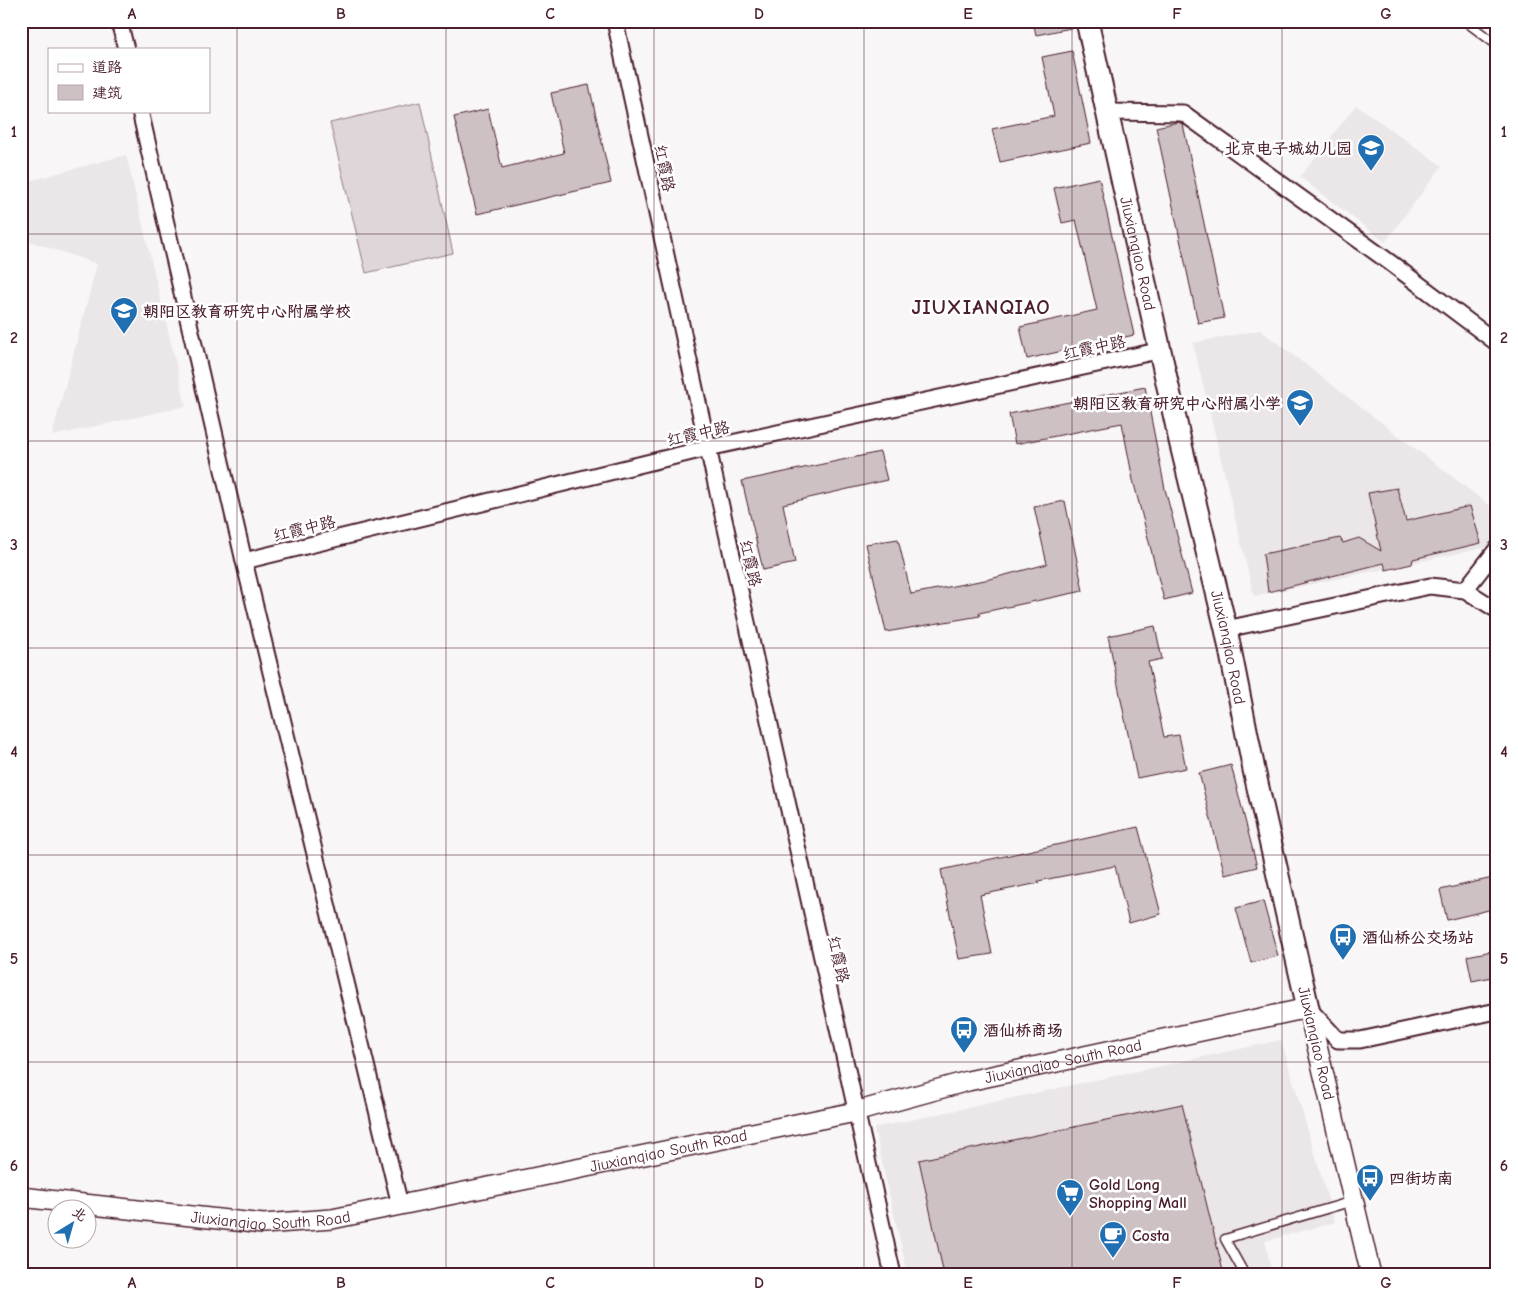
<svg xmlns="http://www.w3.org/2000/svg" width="1518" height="1296" font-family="'Comic Neue','LXGW WenKai TC',sans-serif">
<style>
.built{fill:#ebe6e8}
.pitch{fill:#ded6d9;stroke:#947a82}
.building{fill:#cdc1c4;stroke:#4a1f2b}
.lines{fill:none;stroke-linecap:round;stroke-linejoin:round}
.service-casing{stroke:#4a1f2b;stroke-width:11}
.minor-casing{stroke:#4a1f2b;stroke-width:19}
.tertiary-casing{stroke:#4a1f2b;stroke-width:22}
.secondary-casing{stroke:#4a1f2b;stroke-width:25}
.service{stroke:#fff;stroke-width:8}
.minor{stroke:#fff;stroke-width:15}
.tertiary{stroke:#fff;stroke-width:19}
.secondary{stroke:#fff;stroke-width:21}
.grid{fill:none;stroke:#4a1f2b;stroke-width:1;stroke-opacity:0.55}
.labels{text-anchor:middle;stroke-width:5;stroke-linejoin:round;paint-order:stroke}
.poi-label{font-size:16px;font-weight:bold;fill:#4a1f2b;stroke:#fff;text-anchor:start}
.street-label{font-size:16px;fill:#4a1f2b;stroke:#fff}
.district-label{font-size:21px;font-weight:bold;letter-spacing:1px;fill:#4a1f2b;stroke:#fff}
.neatline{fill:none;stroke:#4a1f2b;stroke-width:2}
.grid-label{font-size:16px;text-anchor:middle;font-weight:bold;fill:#4a1f2b}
</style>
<rect width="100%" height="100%" fill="#f8f6f7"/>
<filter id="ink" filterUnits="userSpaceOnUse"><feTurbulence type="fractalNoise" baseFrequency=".02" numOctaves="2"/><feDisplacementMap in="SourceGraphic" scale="10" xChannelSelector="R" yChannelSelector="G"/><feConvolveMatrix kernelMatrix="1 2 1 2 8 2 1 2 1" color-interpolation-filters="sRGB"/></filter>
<g filter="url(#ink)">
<!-- built -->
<g class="built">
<path d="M1356,105L1442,166L1385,242L1300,177Z"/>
<path d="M126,155L186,406L52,436L97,264L21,238V172L25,182Z"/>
<path d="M1260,330L1497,511V535L1488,547L1254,596L1193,343Z"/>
<path d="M1281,1040L1335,1222L1265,1241L1272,1275H908L874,1128Z"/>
</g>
<!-- pitch -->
<path class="pitch" d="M420,102L453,253L366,273L330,123Z"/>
<!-- building -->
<g class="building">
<path d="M1033,21H1075L1076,27L1036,35Z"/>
<path d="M1072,51L1091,143L1000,162L992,129L1054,116L1042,57Z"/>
<path d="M589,85L611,183L477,214L454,117L488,109L502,168L564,153L551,93Z"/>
<path d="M1178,122L1183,124L1224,318L1198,323L1156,127Z"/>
<path d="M1099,178L1134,335L1027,359L1020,327L1097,310L1076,220L1062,223L1054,188Z"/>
<path d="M1145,387L1165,489L1192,593L1164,600L1133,480L1122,423L1015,444L1009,414Z"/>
<path d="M880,452L887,480L783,504L795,563L763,570L742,481Z"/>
<path d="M1397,488L1406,521L1470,506L1481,543L1413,559L1412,564L1386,570L1384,563L1268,592L1263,554L1340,538L1343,543L1359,538L1381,551L1368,493Z"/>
<path d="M1065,501L1083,591L979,613L980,616L886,632L866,544L898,539L911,594L990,579L1047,564L1034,507Z"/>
<path d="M1155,626L1162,659L1148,662L1164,737L1179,735L1186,768L1137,778L1108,636Z"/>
<path d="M1231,765L1257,867L1225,875L1199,773Z"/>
<path d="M1138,827L1161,914L1129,923L1115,866L1038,881L1039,883L980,895L992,954L959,959L941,870Z"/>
<path d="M1497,877V908L1447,920L1440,890Z"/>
<path d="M1263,901L1278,956L1251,963L1236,908Z"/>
<path d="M1497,950V976L1472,981L1467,956Z"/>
<path d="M1182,1104L1224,1275H944L919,1160Z"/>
</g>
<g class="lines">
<defs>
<g id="service">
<path d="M1465,21L1497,45"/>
<path d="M1245,1275L1225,1239L1353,1201"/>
</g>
<g id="minor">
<path d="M119,21L126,49"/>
<path d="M615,21L708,448L893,1275"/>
<path d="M140,111L244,561L400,1205"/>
<path d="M1106,112L1183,113L1392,264L1497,343"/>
<path d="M244,561L708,448L1162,350"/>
<path d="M1465,590L1497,549"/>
<path d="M1226,629L1430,586L1465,590L1497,610"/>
<path d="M1308,1008L1338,1040H1360L1497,1011"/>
</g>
<g id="tertiary">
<path id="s1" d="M21,1197L263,1224L332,1219L855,1112L968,1081L1308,1008L1371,1275"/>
</g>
<g id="secondary">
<path id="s2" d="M1087,21L1180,441L1226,629L1254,770L1308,1008"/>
</g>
</defs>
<!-- service casing -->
<use href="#service" class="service-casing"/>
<!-- minor casing -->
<use href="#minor" class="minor-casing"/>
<!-- tertiary casing -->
<use href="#tertiary" class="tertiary-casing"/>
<!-- secondary casing -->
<use href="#secondary" class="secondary-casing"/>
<!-- service -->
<use href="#service" class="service"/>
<!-- minor -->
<use href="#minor" class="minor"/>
<!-- tertiary -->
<use href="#tertiary" class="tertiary"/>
<!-- secondary -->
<use href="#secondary" class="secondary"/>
</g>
</g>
<!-- grid -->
<path class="grid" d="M237,21V1275M446,21V1275M654,21V1275M864,21V1275M1072,21V1275M1282,21V1275M21,234H1497M21,441H1497M21,648H1497M21,855H1497M21,1062H1497"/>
<!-- icons -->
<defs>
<symbol id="school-pin" viewBox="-11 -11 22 30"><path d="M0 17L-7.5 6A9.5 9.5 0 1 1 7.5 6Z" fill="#1f6fb2" stroke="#fff"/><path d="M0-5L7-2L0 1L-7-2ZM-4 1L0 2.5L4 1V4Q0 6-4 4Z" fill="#fff"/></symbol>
<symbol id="bus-pin" viewBox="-11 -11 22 30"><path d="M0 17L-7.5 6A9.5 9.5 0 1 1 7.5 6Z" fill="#1f6fb2" stroke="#fff"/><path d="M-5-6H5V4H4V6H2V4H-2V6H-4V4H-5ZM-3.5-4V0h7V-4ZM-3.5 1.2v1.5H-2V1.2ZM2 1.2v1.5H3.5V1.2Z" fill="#fff"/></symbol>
<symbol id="supermarket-pin" viewBox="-11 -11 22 30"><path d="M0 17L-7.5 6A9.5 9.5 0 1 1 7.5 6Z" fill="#1f6fb2" stroke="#fff"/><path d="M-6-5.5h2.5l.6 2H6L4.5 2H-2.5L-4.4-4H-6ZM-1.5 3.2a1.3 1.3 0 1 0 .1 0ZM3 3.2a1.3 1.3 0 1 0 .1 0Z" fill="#fff"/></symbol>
<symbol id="cafe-pin" viewBox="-11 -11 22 30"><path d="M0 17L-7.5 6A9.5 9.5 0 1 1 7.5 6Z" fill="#1f6fb2" stroke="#fff"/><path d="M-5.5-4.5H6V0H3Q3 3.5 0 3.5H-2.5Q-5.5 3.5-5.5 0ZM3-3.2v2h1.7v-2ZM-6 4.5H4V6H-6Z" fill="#fff"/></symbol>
</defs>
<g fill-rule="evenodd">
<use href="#school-pin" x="1355" y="132" width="32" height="43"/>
<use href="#school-pin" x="108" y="295" width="32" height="43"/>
<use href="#school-pin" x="1284" y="387" width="32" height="43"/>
<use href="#bus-pin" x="1327" y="921" width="32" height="43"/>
<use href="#bus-pin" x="948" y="1014" width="32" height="43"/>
<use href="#bus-pin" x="1354" y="1162" width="32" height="43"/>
<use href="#supermarket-pin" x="1054" y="1177" width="32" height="43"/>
<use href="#cafe-pin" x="1097" y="1219" width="32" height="43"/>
</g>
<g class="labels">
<!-- poi labels -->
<g class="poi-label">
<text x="1352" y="154" text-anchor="end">北京电子城幼儿园</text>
<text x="143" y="317">朝阳区教育研究中心附属学校</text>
<text x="1281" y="409" text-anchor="end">朝阳区教育研究中心附属小学</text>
<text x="1362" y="943">酒仙桥公交场站</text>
<text x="983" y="1036">酒仙桥商场</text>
<text x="1389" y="1184">四街坊南</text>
<text x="1089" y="1190">Gold Long<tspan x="1089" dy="18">Shopping Mall</tspan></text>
<text x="1132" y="1241">Costa</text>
</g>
<!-- street labels -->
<g class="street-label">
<text transform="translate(665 168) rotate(78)" y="6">红霞路</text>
<text dy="6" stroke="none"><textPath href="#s2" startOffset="238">Jiuxianqiao Road</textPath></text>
<text transform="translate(1094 347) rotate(-12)" y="6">红霞中路</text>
<text transform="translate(698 433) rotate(-13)" y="6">红霞中路</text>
<text transform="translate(304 528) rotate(-14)" y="6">红霞中路</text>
<text transform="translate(751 563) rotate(77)" y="6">红霞路</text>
<text dy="6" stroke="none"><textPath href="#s2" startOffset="642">Jiuxianqiao Road</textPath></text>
<text transform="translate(839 959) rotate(77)" y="6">红霞路</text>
<text transform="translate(1317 1043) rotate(77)" y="6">Jiuxianqiao Road</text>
<text dy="6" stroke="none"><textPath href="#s1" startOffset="1061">Jiuxianqiao South Road</textPath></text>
<text dy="6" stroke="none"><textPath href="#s1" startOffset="656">Jiuxianqiao South Road</textPath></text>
<text dy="6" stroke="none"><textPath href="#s1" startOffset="251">Jiuxianqiao South Road</textPath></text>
</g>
<!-- district labels -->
<g class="district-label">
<text x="981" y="314">JIUXIANQIAO</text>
</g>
</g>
<!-- margin -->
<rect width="1518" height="1296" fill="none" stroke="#fff" stroke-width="55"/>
<!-- legend -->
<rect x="48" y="48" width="162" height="65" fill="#ffffff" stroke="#b7a5aa"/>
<rect x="58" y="64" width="25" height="8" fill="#ffffff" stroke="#b7a5aa"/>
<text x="92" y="72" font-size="15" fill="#4a1f2b">道路</text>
<rect x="58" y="85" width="25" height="15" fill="#cdc1c4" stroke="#b7a5aa"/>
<text x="92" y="98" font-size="15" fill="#4a1f2b">建筑</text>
<!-- north arrow -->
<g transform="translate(72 1224) rotate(37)"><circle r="24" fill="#ffffff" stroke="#b7a5aa"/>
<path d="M0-4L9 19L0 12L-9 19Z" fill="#1f6fb2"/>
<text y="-8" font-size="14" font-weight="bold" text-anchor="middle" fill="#4a1f2b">北</text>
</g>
<rect x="28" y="28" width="1462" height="1240" class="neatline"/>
<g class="grid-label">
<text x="132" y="19">A</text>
<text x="341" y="19">B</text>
<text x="550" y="19">C</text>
<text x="759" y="19">D</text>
<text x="968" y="19">E</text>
<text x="1177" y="19">F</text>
<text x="1386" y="19">G</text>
<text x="14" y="137">1</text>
<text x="1504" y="137">1</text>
<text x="14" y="343">2</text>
<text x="1504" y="343">2</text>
<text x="14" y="550">3</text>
<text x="1504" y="550">3</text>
<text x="14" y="757">4</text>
<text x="1504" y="757">4</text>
<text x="14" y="964">5</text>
<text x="1504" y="964">5</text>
<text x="14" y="1171">6</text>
<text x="1504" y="1171">6</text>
<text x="132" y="1288">A</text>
<text x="341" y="1288">B</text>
<text x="550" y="1288">C</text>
<text x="759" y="1288">D</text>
<text x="968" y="1288">E</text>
<text x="1177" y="1288">F</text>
<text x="1386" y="1288">G</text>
</g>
</svg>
